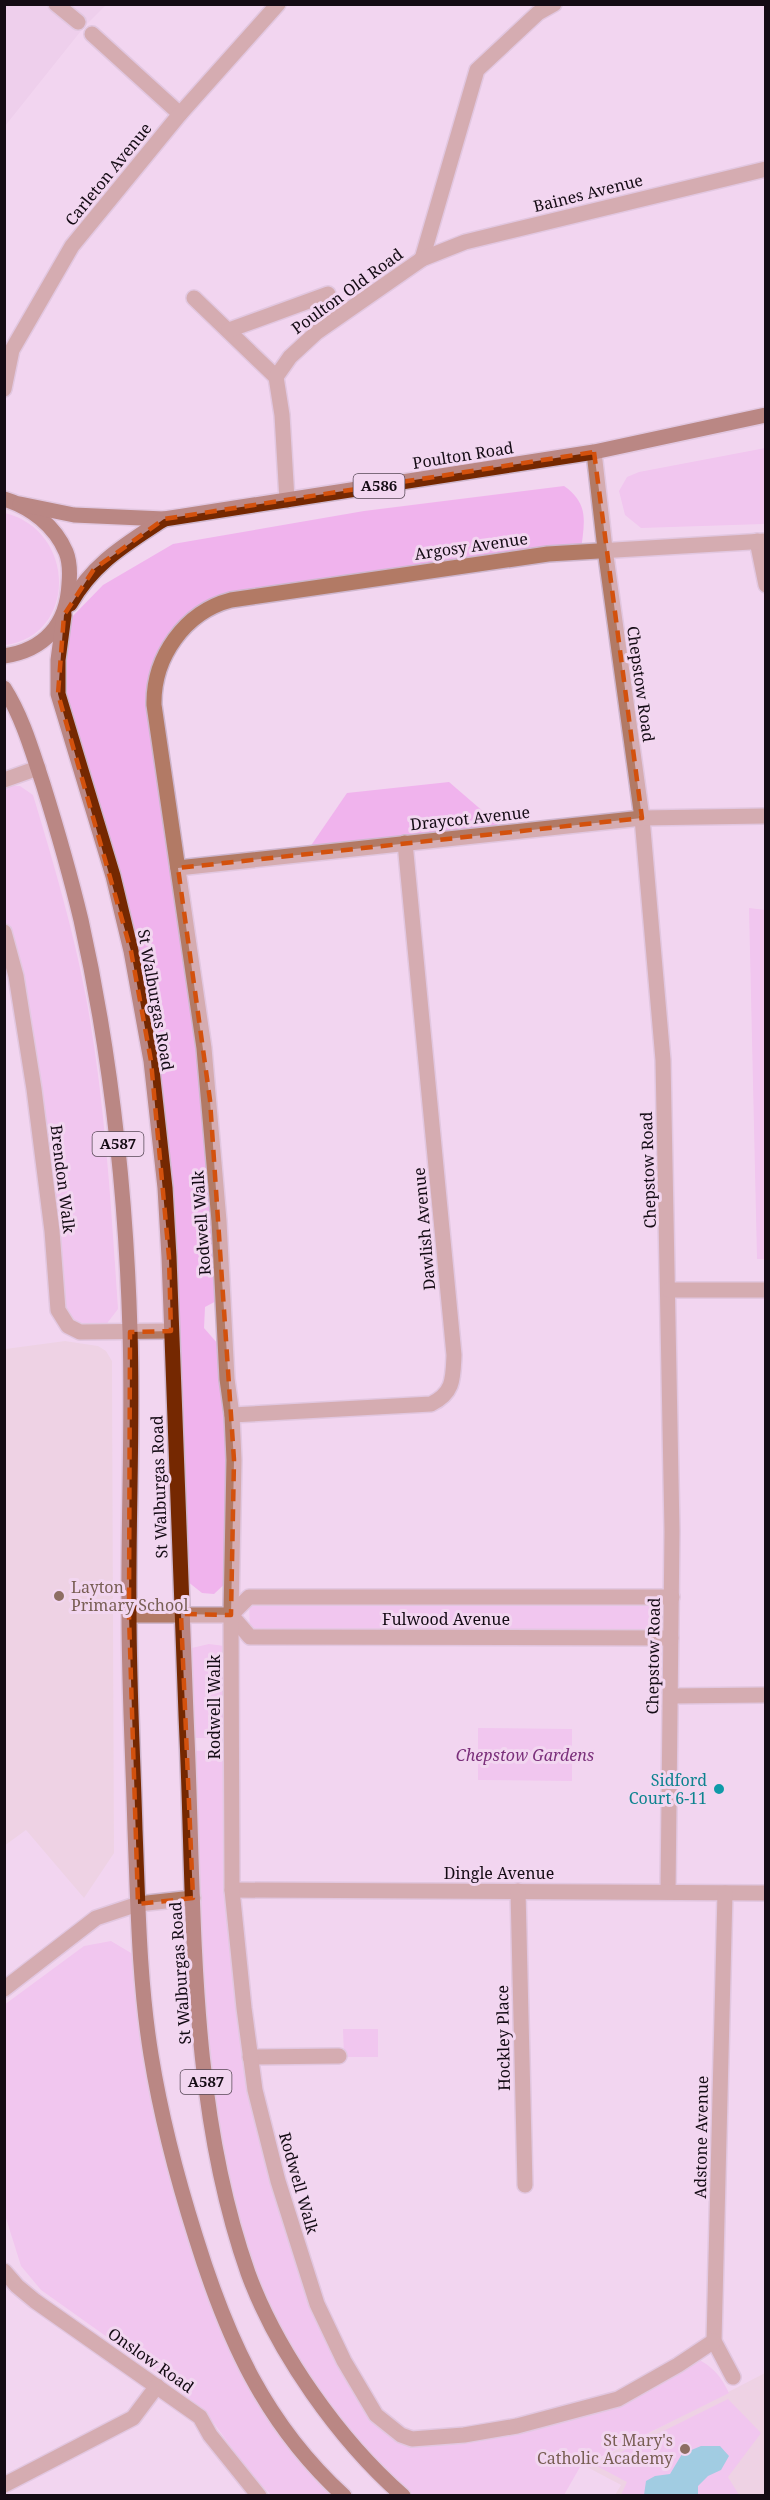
<svg xmlns="http://www.w3.org/2000/svg" width="770" height="2500" font-family="'Noto Serif',serif">
<style>
.built{fill:#e8c7e6}
.education{fill:#e8cfd6}
.green{fill:#f0b3ed}
.water{fill:#3fc0d1}
.lines{fill:none;stroke-linecap:round;stroke-linejoin:round}
.minor-casing{stroke:#ceb6cd;stroke-width:18}
.primary-casing{stroke:#ceb6cd;stroke-width:18}
.minor{stroke:#b27a65;stroke-width:15}
.primary{stroke:#752801;stroke-width:15}
.marked{fill:none;stroke:#d3510d;stroke-width:4.5;stroke-dasharray:12 8;stroke-linejoin:round}
.education-dot{fill:#8d6e63;stroke:#f2d6f0;stroke-width:2}
.culture-dot{fill:#0f9aa8;stroke:#f2d6f0;stroke-width:2}
.labels{text-anchor:middle;stroke-width:6;stroke-linejoin:round;paint-order:stroke}
.shield{fill:#f2d6f0;stroke:#574856;stroke-width:1.5}
.shield-label{font-size:15px;font-weight:bold;fill:#140b14}
.street-label{font-size:16px;fill:#140b14;stroke:#f2d6f0}
.education-label{font-size:16px;fill:#785e54;stroke:#f2d6f0;text-anchor:start}
.park-label{font-size:16px;font-style:italic;fill:#7a2f7a;stroke:#f2d6f0}
.culture-label{font-size:16px;fill:#0d838f;stroke:#f2d6f0;text-anchor:end}
</style>
<rect width="100%" height="100%" fill="#f2d6f0"/>
<!-- built -->
<path class="built" d="M5,5H106L84,27L5,126Z"/>
<!-- education -->
<g class="education">
<path d="M65,1341L98,1346L106,1351L112,1361L114,1853L84,1898L26,1830L4,1846L5,1349Z"/>
<path d="M765,2373V2495H615L621,2485L585,2466Z"/>
</g>
<!-- green -->
<g class="green">
<path d="M765,448V524L641,528L625,515L619,491L627,477L639,472Z"/>
<path d="M564,486C590,504 584,523 581,551L251,596L188,622L154,690L181,883L220,1299L205,1307L204,1328L225,1352L232,1577L214,1594L202,1593L182,1577L169,1257L142,1009L61,706L68,621L103,585L173,544L364,511Z"/>
<path d="M5,513C77,531 77,636 5,645Z"/>
<path d="M449,782L500,826L310,847L347,793Z"/>
<path d="M4,785L20,786L33,795C53,861 73,929 86,997C105,1100 111,1205 118,1309L105,1326H68L58,1310L16,976L5,918Z"/>
<path d="M749,908L766,910L765,1259H757Z"/>
<path d="M249,1597H653L654,1638L250,1637Z"/>
<path d="M209,1644L232,1647L233,1738H187L183,1650Z"/>
<path d="M478,1728L572,1729V1781L478,1780Z"/>
<path d="M232,1750L235,1920L255,2090L304,2265L376,2415L418,2438L618,2399L692,2356C711,2365 720,2374 729,2393L580,2467L564,2495H403L359,2452L263,2306L214,2139L187,1751Z"/>
<path d="M111,1941L141,1959L174,2161L253,2382L344,2495H271L250,2473L205,2411L152,2369L41,2290L21,2266L5,2215L4,2005L84,1946Z"/>
<path d="M343,2029H378V2057H344Z"/>
<path d="M728,2399L761,2433L728,2477L739,2495H621L627,2482L595,2465Z"/>
</g>
<!-- water -->
<path class="water" d="M701,2446H720L729,2456L721,2470L708,2476L698,2486V2495H644L646,2481L655,2476L670,2474L682,2454Z"/>
<g class="lines">
<defs>
<g id="minor">
<path d="M56,4L78,22"/>
<path d="M92,34L180,114"/>
<path d="M422,259L477,70L538,13L554,4"/>
<path d="M194,298L276,377"/>
<path d="M229,330L328,294"/>
<path d="M4,389L12,350L72,246L180,114L278,4"/>
<path d="M594,452L605,549L642,818L663,1060L672,1531L668,1892"/>
<path d="M287,500L282,415L276,377L290,357L317,332L422,259L465,242L766,169"/>
<path d="M757,541L766,585"/>
<path d="M4,780L38,768"/>
<path d="M178,868L642,818L766,816"/>
<path d="M4,932L16,976L34,1089L52,1231L58,1310L68,1326L80,1332L171,1331"/>
<path d="M669,1290H766"/>
<path d="M232,1415L431,1404C454,1393 453,1378 454,1355L405,843"/>
<path d="M129,1615H231L249,1597H672"/>
<path d="M231,1615L250,1637L671,1638"/>
<path d="M671,1696L766,1695"/>
<path d="M232,1890L766,1893"/>
<path d="M518,1891L525,2185"/>
<path d="M725,1893L714,2341L733,2377"/>
<path d="M4,1989L96,1918L138,1904L193,1898"/>
<path d="M250,2057L339,2056"/>
<path d="M4,2271L17,2286L35,2301L200,2417L210,2435L259,2496"/>
<path d="M714,2341L678,2365L618,2399L517,2426L464,2435L412,2439L401,2435L376,2415L344,2361L317,2304L278,2181L255,2090L244,2008L232,1890L231,1615L234,1460L232,1415L227,1379L219,1221L204,1048L154,705C153,657 185,612 231,600L548,554L766,541"/>
<path d="M4,2485L133,2418L157,2386"/>
</g>
<g id="primary">
<path d="M4,499C31,507 55,526 66,552C70,562 70,573 69,584C67,624 45,650 4,656"/>
<path d="M20,504L74,515L164,519L594,452L766,415"/>
<path d="M70,604C94,562 125,545 164,519"/>
<path d="M64,615L58,660V694L113,876L131,951L151,1061L165,1188L169,1257C174,1418 180,1578 187,1738C195,1916 188,2103 248,2273C277,2352 339,2440 403,2496"/>
<path d="M4,688C23,718 32,751 43,784C57,829 70,874 81,920C111,1055 126,1193 130,1331C133,1425 128,1519 129,1613C129,1686 133,1758 135,1830C138,1905 139,1981 151,2055C161,2117 177,2178 196,2238C227,2338 265,2424 344,2496"/>
</g>
</defs>
<!-- minor casing -->
<use href="#minor" class="minor-casing"/>
<!-- primary casing -->
<use href="#primary" class="primary-casing"/>
<!-- minor -->
<use href="#minor" class="minor"/>
<!-- primary -->
<use href="#primary" class="primary"/>
</g>
<!-- marked area -->
<path d="M0 0H770V2500H0ZM594,452L642,818L178,868L210,1100L234,1460L231,1615L181,1614L193,1898L138,1904L129,1615L130,1332L171,1331L169,1257L151,1061L131,951L58,694L64,615L94,569L164,519Z" fill="#f2d6f0" fill-opacity=".55" fill-rule="evenodd"/>
<path class="marked" d="M594,452L642,818L178,868L210,1100L234,1460L231,1615L181,1614L193,1898L138,1904L129,1615L130,1332L171,1331L169,1257L151,1061L131,951L58,694L64,615L94,569L164,519Z"/>
<!-- markers -->
<g class="education-dot">
<circle cx="59" cy="1596" r="6"/>
<circle cx="685" cy="2449" r="6"/>
</g>
<circle class="culture-dot" cx="719" cy="1789" r="6"/>
<g class="labels">
<!-- shield labels -->
<g class="shield">
<rect x="353.5" y="474" width="51" height="24" rx="4.5"/>
<rect x="92.5" y="1132" width="51" height="24" rx="4.5"/>
<rect x="180.5" y="2070" width="51" height="24" rx="4.5"/>
</g>
<g class="shield-label">
<text x="379" y="491">A586</text>
<text x="118" y="1149">A587</text>
<text x="206" y="2087">A587</text>
</g>
<!-- street labels -->
<g class="street-label">
<text transform="translate(108 174) rotate(-51)" y="6">Carleton Avenue</text>
<text transform="translate(588 193) rotate(-14)" y="6">Baines Avenue</text>
<text transform="translate(347 291) rotate(-36)" y="6">Poulton Old Road</text>
<text transform="translate(463 455) rotate(-9)" y="6">Poulton Road</text>
<text transform="translate(471 546) rotate(-8)" y="6">Argosy Avenue</text>
<text transform="translate(641 684) rotate(82)" y="6">Chepstow Road</text>
<text transform="translate(470 818) rotate(-6)" y="6">Draycot Avenue</text>
<text transform="translate(156 1000) rotate(80)" y="6">St Walburgas Road</text>
<text transform="translate(648 1170) rotate(-92)" y="6">Chepstow Road</text>
<text transform="translate(63 1179) rotate(83)" y="6">Brendon Walk</text>
<text transform="translate(201 1223) rotate(-94)" y="6">Rodwell Walk</text>
<text transform="translate(424 1229) rotate(-95)" y="6">Dawlish Avenue</text>
<text transform="translate(159 1487) rotate(-92)" y="6">St Walburgas Road</text>
<text x="446" y="1625">Fulwood Avenue</text>
<text transform="translate(653 1656) rotate(-89)" y="6">Chepstow Road</text>
<text transform="translate(214 1707) rotate(-90)" y="6">Rodwell Walk</text>
<text x="499" y="1879">Dingle Avenue</text>
<text transform="translate(180 1973) rotate(-94)" y="6">St Walburgas Road</text>
<text transform="translate(503 2038) rotate(-91)" y="6">Hockley Place</text>
<text transform="translate(701 2137) rotate(-89)" y="6">Adstone Avenue</text>
<text transform="translate(299 2183) rotate(74)" y="6">Rodwell Walk</text>
<text transform="translate(151 2360) rotate(35)" y="6">Onslow Road</text>
</g>
<!-- education labels -->
<g class="education-label">
<text x="71" y="1593">Layton<tspan x="71" dy="18">Primary School</tspan></text>
<text x="673" y="2446" text-anchor="end">St Mary's<tspan x="673" dy="18">Catholic Academy</tspan></text>
</g>
<!-- park labels -->
<g class="park-label">
<text x="525" y="1761">Chepstow Gardens</text>
</g>
<!-- culture labels -->
<g class="culture-label">
<text x="707" y="1786">Sidford<tspan x="707" dy="18">Court 6-11</tspan></text>
</g>
</g>
<!-- border -->
<rect width="770" height="2500" fill="none" stroke="#140b14" stroke-width="12"/>
</svg>
